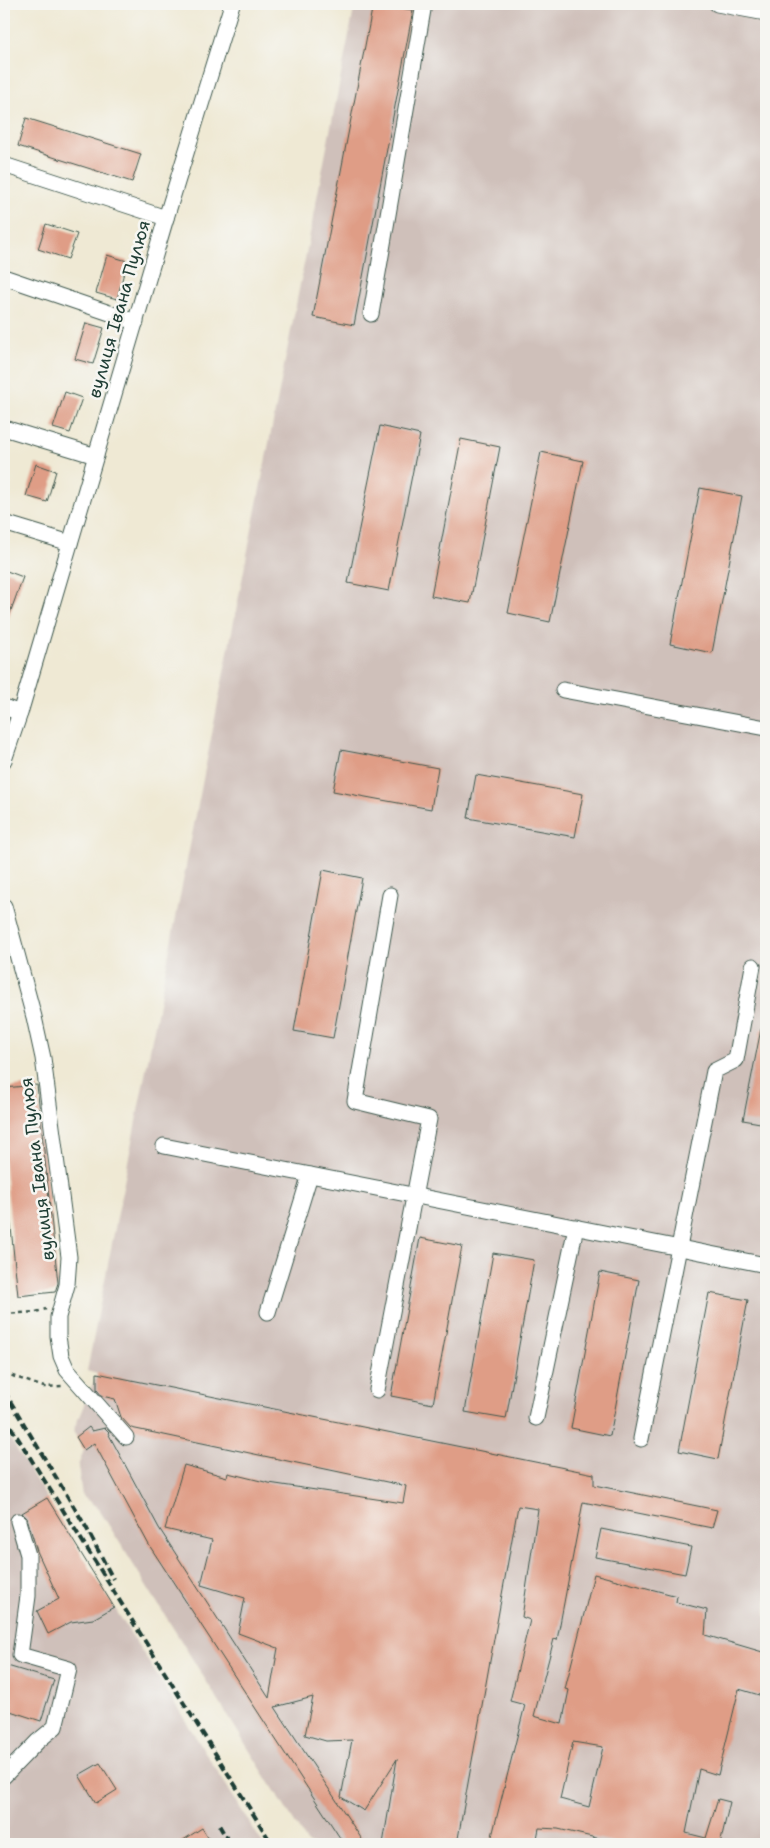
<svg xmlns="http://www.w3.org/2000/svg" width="770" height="1848" font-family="'Shantell Sans',sans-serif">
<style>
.industrial{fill:#cfc0ba}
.building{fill:#df9d86;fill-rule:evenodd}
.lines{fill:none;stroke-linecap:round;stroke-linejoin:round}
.minor-casing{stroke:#3e574c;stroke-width:17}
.path{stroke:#3e574c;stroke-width:2.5;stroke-dasharray:4 4;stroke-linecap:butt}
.minor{stroke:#fff;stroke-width:15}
.rail{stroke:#1f3d34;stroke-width:4;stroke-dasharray:8 4;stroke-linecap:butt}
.labels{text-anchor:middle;stroke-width:5;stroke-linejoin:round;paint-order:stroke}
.street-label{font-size:18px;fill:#1f3d34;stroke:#f6f6f2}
</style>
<rect width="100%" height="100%" fill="#f6f6f2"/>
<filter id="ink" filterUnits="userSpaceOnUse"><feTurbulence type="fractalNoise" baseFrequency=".02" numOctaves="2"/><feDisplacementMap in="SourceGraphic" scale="10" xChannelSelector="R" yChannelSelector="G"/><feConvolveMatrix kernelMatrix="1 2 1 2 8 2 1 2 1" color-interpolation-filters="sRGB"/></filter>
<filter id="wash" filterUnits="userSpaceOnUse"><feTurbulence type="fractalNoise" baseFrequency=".0096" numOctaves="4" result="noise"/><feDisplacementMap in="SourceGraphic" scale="20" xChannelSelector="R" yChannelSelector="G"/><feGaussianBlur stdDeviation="1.12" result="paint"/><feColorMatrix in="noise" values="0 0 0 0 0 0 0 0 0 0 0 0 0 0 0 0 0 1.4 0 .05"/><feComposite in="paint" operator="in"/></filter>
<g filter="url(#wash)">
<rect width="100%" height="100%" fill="#efe9d4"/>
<!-- industrial -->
<g class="industrial">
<path d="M355,4H766V1844H308L98,1508L82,1496L78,1466L84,1450L73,1431L97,1374L87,1371Z"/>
<path d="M4,1429L114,1607L263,1844H4Z"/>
</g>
<g id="blocks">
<!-- building -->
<g class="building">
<path d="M373,4L413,10L354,325L313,317Z"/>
<path d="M26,118L141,154L132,182L18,146Z"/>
<path d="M46,224L77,234L68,259L38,249Z"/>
<path d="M107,255L127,261L117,299L96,293Z"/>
<path d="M86,323L104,328L93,364L75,359Z"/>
<path d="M65,392L82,398L70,433L53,428Z"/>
<path d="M380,426L420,435L389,591L348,583Z"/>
<path d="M461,439L500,447L470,603L431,596Z"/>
<path d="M541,452L583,461L550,622L508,613Z"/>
<path d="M36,464L56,471L47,502L26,496Z"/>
<path d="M700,488L742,496L712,653L670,644Z"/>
<path d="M4,570L23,577L5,627H4Z"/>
<path d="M341,750L438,768L431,809L333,791Z"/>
<path d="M476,775L583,794L575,837L468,818Z"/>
<path d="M323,870L362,878L333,1038L294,1031Z"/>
<path d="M761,1029H766V1124L743,1120Z"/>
<path d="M37,1085L58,1283L55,1292L18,1296L4,1159V1088Z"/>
<path d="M420,1238L462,1246L433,1404L391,1396Z"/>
<path d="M493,1253L534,1260L506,1419L465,1412Z"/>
<path d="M600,1272L639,1280L610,1436L571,1428Z"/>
<path d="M709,1293L748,1300L718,1459L679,1451Z"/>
<path d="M97,1373L594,1474V1485L717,1510L712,1528L583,1502L557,1640L554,1639L534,1716L562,1724L569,1690L565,1689L594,1574L677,1596L676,1602L707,1610L705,1635L766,1653V1697L739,1689L718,1775L699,1769L686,1833L706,1838L718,1799L730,1802L720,1844H622L558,1829L539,1828L536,1844H490L525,1705L510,1701L530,1620L522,1617L538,1509L518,1506L457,1844H383L397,1759L364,1811L341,1797L352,1740L326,1741L305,1735L313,1697L275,1707L365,1844H344L149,1545L94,1443L84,1450L76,1437L89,1427L92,1431L105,1428L109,1432L108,1433L159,1528L269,1698L278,1648L238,1633L245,1598L201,1585L212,1540L165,1529L184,1465L227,1477L228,1473L269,1483L403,1503L406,1486L131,1428L121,1417L115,1399L102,1396L97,1390ZM573,1742L603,1747L589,1807L560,1799Z"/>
<path d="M47,1498L114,1607L93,1619L71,1622L48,1634L37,1611L59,1599L37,1551L27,1518L22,1513Z"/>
<path d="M601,1529L691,1547L685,1574L595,1557Z"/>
<path d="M4,1665L54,1680L41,1721L4,1709Z"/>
<path d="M100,1763L117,1790L96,1803L79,1775Z"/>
<path d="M202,1828L212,1844H177Z"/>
</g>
</g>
</g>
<g filter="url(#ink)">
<use href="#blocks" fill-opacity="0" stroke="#3e574c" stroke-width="1"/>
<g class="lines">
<defs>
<g id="minor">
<path d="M717,4L766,13"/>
<path d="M4,165L166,218L20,713L4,760"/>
<path d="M166,218L232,4"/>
<path d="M4,277L136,322"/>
<path d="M371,314L424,4"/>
<path d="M4,428L96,456"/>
<path d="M4,523L70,543"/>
<path d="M563,690L766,728"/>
<path d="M4,707L20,713"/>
<path d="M4,906L34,1017L43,1058L69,1257L67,1285L58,1317V1336L61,1356L67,1370L126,1437"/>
<path d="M164,1146L766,1265"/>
<path d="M268,1312L310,1175"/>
<path d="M377,1390L429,1119L355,1101L390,895"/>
<path d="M536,1418L576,1227"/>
<path d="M641,1439L714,1071L736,1060L753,966"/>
<path d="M4,1776L38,1741L55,1727L69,1669L20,1655L28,1596V1555L18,1521"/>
</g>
</defs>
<!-- minor casing -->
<use href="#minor" class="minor-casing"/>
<!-- path -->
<g class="path">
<path d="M4,1314L36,1312L46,1309"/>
<path d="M4,1373L44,1387L63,1386"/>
</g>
<!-- minor -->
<use href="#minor" class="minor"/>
<!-- rail -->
<g class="rail">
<path d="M4,1391L86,1527L113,1579"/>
<path d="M4,1416L272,1844"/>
<path d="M219,1825L230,1844"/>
</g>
</g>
</g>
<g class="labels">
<!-- street labels -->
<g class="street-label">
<text transform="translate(119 309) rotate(-74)" y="6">вулиця Івана Пулюя</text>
<text transform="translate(37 1169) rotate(-97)" y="6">вулиця Івана Пулюя</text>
</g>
</g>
<!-- margin -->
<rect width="770" height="1848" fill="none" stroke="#f6f6f2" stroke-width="20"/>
</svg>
